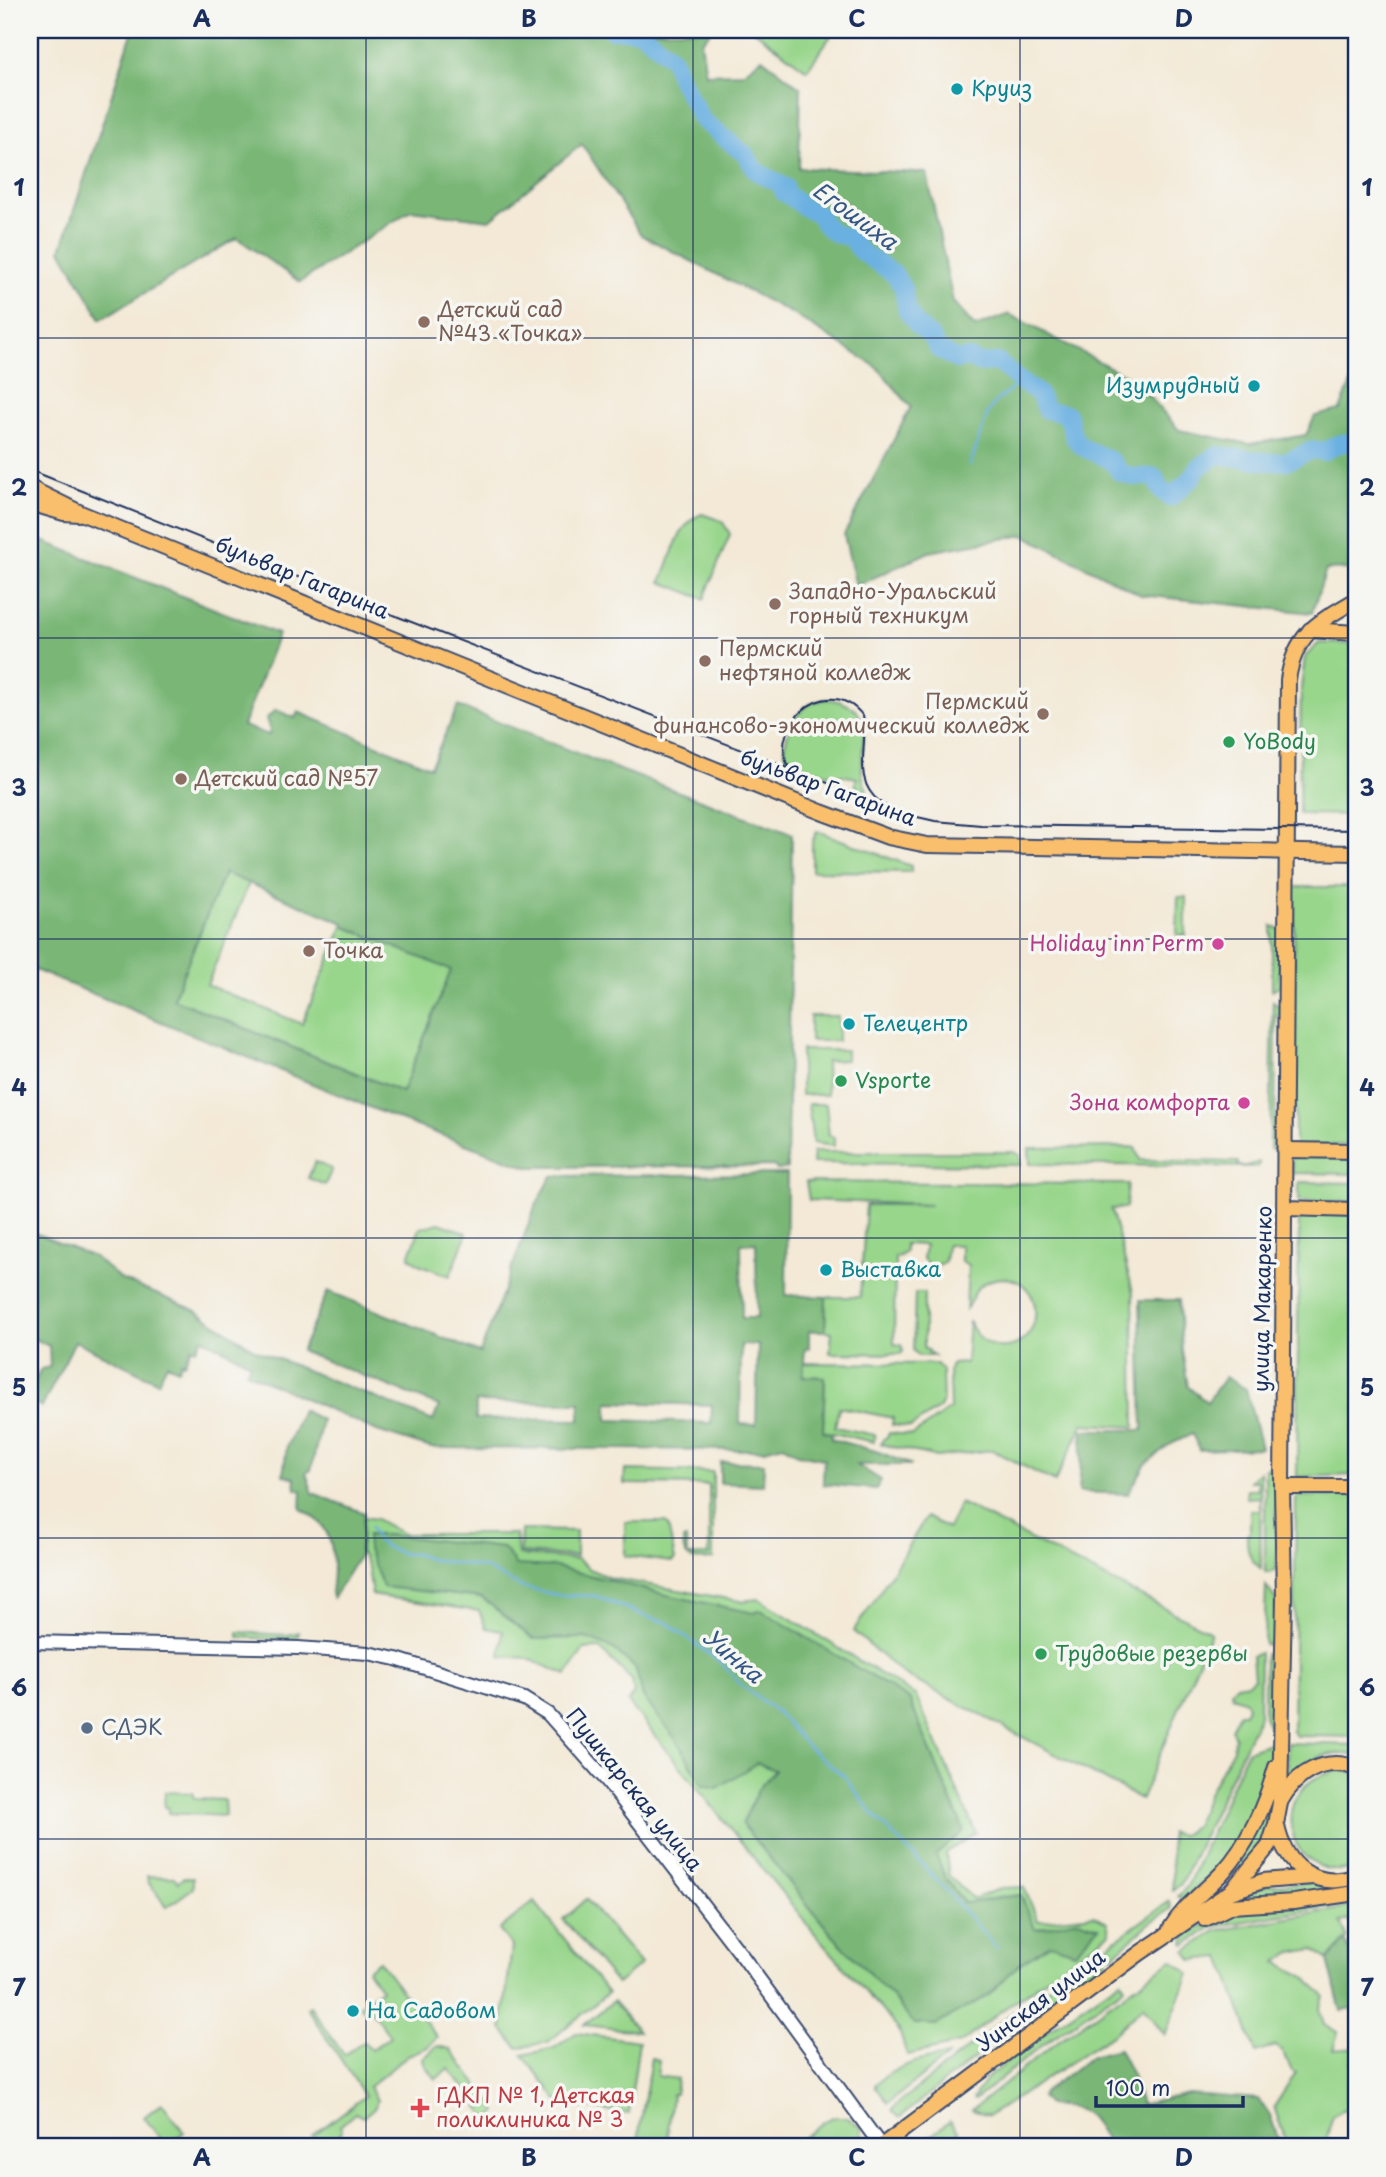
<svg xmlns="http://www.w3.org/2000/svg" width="1386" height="2177" font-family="'Playpen Sans',sans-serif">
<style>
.green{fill:#98d68b;stroke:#5a8274;stroke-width:2}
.forest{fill:#7ab777;stroke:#4a736a;stroke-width:2;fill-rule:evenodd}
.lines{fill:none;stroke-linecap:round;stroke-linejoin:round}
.stream{stroke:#6bb0e1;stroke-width:2.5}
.river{stroke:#6bb0e1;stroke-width:18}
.minor-casing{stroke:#3b4b70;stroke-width:16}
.major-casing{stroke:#3b4b70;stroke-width:18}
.minor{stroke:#fff;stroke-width:12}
.major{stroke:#f9bf6d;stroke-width:14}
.tram{stroke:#1b2f5e;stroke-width:2}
.grid{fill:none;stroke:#1b2f5e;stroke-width:2;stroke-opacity:0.55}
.culture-dot{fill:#0f9aa8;stroke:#f6f6f2;stroke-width:2.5}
.education-dot{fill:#8d6e63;stroke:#f6f6f2;stroke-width:2.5}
.leisure-dot{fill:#2e9e5b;stroke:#f6f6f2;stroke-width:2.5}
.hotel-dot{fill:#d1479c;stroke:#f6f6f2;stroke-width:2.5}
.service-dot{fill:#5c6f8a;stroke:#f6f6f2;stroke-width:2.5}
.health-dot{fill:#e0444e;stroke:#f6f6f2;stroke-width:2.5}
.labels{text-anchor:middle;stroke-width:7;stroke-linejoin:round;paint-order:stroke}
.culture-label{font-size:21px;fill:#0d838f;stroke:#f6f6f2;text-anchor:start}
.education-label{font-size:21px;fill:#785e54;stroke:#f6f6f2;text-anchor:start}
.street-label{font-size:21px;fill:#1b2f5e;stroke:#f6f6f2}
.leisure-label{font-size:21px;fill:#27864d;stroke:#f6f6f2;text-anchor:start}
.hotel-label{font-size:21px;fill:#b23c85;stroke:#f6f6f2;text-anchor:end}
.service-label{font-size:21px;fill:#4e5e75;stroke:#f6f6f2;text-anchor:start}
.health-label{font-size:21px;fill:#be3a42;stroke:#f6f6f2;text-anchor:start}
.water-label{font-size:23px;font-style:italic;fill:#335685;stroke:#f6f6f2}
.neatline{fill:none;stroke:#1b2f5e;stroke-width:2.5}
.grid-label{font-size:23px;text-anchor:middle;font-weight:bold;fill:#1b2f5e}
</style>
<rect width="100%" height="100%" fill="#f6f6f2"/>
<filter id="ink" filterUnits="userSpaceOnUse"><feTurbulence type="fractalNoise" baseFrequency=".0143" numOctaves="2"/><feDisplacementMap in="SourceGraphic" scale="14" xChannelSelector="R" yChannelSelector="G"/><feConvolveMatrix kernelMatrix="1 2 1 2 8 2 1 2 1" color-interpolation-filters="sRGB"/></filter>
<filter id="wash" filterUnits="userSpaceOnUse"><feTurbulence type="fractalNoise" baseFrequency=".00686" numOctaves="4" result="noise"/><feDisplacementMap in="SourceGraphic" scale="28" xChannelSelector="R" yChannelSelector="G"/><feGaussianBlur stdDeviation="1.57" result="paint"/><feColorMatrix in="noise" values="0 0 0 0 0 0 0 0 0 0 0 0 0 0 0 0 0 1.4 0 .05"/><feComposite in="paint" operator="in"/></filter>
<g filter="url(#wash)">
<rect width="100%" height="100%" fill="#f3e9d6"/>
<!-- green -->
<g class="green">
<path d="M753,30H835L807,70Z"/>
<path d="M702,514L722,521L730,534L704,599L661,582C671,560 677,523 702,514Z"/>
<path d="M1319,643L1356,644V815L1299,814L1301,688L1305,657Z"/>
<path d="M828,699C889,708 849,754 867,790L863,792L855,785L857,778L840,775L837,778L788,761C779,744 793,716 807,706C813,702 821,700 828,699Z"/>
<path d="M817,831L911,866V872L812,871V842Z"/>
<path d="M224,872L249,883L207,985L302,1024L343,926L452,970L402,1092L173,999Z"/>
<path d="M1294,887H1356V1145L1295,1146Z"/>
<path d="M1178,897H1186V935H1177Z"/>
<path d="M1272,926L1280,929L1279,986L1272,990Z"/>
<path d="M1273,1001L1280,1007V1016H1276L1275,1125L1279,1126L1278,1145L1275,1149H1270Z"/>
<rect x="810" y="1016" width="28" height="25"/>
<path d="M801,1050H846V1060L826,1061L827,1095H801Z"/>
<path d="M808,1104H826L829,1136L834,1137V1146L813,1143Z"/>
<path d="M1130,1147L1135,1148L1140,1160L1238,1162V1166H1246L1259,1162V1167L1030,1164L1029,1148Z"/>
<path d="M813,1152H1014L1020,1155V1165L812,1163Z"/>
<path d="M1292,1156L1356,1157V1174L1292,1173Z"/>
<path d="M315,1162L332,1169L325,1185L308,1178Z"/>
<path d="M806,1182L1128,1184L1126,1208L1111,1209L1133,1292L1135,1427L1083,1424L1055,1482L992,1450L937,1457L881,1444L883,1439L887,1438L889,1433L913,1435L950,1409L949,1370L952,1364L966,1363L969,1320C974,1334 983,1345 999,1347C1044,1351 1049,1281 1004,1278C995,1278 986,1281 979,1287C972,1293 971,1303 966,1309L968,1265L961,1261V1245H947L945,1261C939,1267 928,1266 923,1259L925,1245L905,1244V1252L900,1256L895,1257L894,1344L902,1345L903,1352L900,1354L830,1353L832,1332L825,1331L826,1297H860L866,1205H931L809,1200Z"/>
<path d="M1299,1182L1356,1183V1202L1299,1201Z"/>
<path d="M1356,1214V1475L1297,1477L1299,1215Z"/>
<path d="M439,1223L467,1233L450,1276L421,1265L409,1257L420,1228Z"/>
<path d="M915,1293H924V1349L928,1350V1353L936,1356H918L913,1350Z"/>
<path d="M804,1363L937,1364L942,1371L943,1401L940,1408L911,1427L892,1425L893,1418L839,1407L835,1427L875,1435L874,1442L823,1431L825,1378L803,1377Z"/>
<path d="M1271,1467L1276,1469L1277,1559L1276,1569L1270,1573L1265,1572V1468Z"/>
<path d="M625,1470L713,1472V1559C694,1560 682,1563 683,1539H686L687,1556L709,1555V1485L624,1484Z"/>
<path d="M1260,1471C1261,1503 1260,1536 1261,1569C1248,1558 1247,1550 1247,1534L1250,1533V1510H1260V1497L1246,1498L1247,1489H1257V1481H1250Z"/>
<path d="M1296,1496H1356V1737L1296,1736L1293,1731Z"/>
<path d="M960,1503L1211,1632L1141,1799L904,1675L853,1631L873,1603L926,1517L948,1528Z"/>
<path d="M363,1517L376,1519L403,1534H516L518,1555L577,1559L589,1569L610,1578L740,1601L759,1599L916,1696L976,1833L946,1853L949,1876L973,1899L1001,1888L1024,1887L1038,1921L1094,1915L1107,1922L1110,1933L997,2014L961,2043L907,2055L899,2030L817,1936L628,1702L634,1693L632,1680L599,1648L584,1649L567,1675L526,1658L500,1656L503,1631L486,1628L479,1611L372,1595L368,1567L360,1551Z"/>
<path d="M625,1522H664L668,1525L675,1560L671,1562L625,1556Z"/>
<path d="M521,1530L576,1531V1556L520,1553Z"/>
<path d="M1266,1586L1276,1600V1634L1274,1639L1269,1645L1264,1644Z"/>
<path d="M238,1632L287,1635L299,1632L298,1636L289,1640L238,1637Z"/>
<path d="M1260,1653L1259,1716L1181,1884L1173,1890L1170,1833L1182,1835L1195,1826L1209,1791L1233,1749L1235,1737L1231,1729L1239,1713H1244L1247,1707L1245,1701L1232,1696L1231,1690L1236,1685L1248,1683L1254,1678L1252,1656Z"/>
<path d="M1265,1654L1272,1655L1276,1663L1275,1733L1273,1734L1264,1717Z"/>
<path d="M1270,1743H1274C1262,1812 1235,1855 1182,1900L1178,1896L1187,1887L1247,1751Z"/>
<path d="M1287,1743L1356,1745V1756C1329,1749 1304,1760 1287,1781Z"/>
<path d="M1341,1770L1356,1773V1867C1292,1890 1255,1784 1341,1770Z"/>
<path d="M1275,1787C1274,1829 1259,1853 1226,1878Z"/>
<path d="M165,1792L192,1793L194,1799L224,1800L225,1816L168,1813V1808L164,1807Z"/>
<path d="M147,1876L174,1877L178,1882L183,1878H193V1888L167,1907L148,1882Z"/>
<path d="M1313,1883L1345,1888L1302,1897L1243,1899L1244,1896L1268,1885Z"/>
<path d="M1356,1898V1902L1212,1927L1185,1945L1184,1941L1190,1932L1226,1914Z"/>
<path d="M586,1899L641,1964L617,1984L563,1919Z"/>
<path d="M534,1901L608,1993L548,2042L518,2048L502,2029L512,1946L499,1930Z"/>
<path d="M1170,1901L1171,1909L1150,1923L1112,1956L1106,1947Z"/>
<path d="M1356,1906V1919L1341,1922L1348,1938L1328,1960L1314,1949L1291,1953L1277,1962L1307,1978L1324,1996L1320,2011L1324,2025L1338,2032L1333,2050L1356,2048V2058L1352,2061L1356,2071V2103L1333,2115L1324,2147H1288L1274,2107L1296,2073L1292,2071L1282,2050L1275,2046L1256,2053L1221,1957L1193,1960L1186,1951L1216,1931Z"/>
<path d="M1097,1953H1100L1107,1960L1020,2022L899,2118L892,2111L895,2106L1009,2015Z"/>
<path d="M1172,1960L1186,1970L1189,1974L1165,2035L1143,2006L1116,2032L989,2116L972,2110L1054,2044Z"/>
<path d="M379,1961L437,2037L428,2047L408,2055L369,2087L377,2100L375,2107L363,2117L355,2113L340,2126L342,2131L338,2137L346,2147H321L312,2136L365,2096L307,2008L310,2006L344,2055L364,2042L371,2050L390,2036L368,2007L364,2010L360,2005L381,1989L367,1970Z"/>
<path d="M1121,1980L1125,1987L1041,2046L975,2100L973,2099L987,2078L1044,2033Z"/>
<path d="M613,2001L638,2031L584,2025Z"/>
<path d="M576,2033L639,2041L629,2114L561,2105L523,2055L554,2048Z"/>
<path d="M437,2046L450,2049L497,2110L495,2115L488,2118L449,2069L436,2079L425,2066L423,2059Z"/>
<path d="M948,2056L888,2103L875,2085C895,2066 921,2058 948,2056Z"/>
<path d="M651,2058L659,2060L657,2076L677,2079L675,2094H672L667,2144L638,2140Z"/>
<path d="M162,2103L184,2132L166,2146L144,2117Z"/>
<path d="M833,2117H846L861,2127L862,2138L859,2147H792L825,2121Z"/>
<path d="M950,2121L959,2132C952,2151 936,2147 919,2147V2145Z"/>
</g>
<!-- forest -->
<g class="forest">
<path d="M133,30H712L701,42L706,74L743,73L762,58L801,88L799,168L927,173L953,302L975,327L1009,314L1136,381L1179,430L1249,444L1306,435L1315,416L1340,410L1356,371V552L1354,569L1326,570L1312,613L1141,595L1024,535L929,552L856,586L844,535L911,407L878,368L793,314L641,235L582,144L490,220L411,210L300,282L237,238L101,319L61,250Z"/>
<path d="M30,536L278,634L243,726L269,735L270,731L266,719L276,710L295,718L298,712L430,767L458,706L604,764L792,834L787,1169L777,1170L774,1166L527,1167L398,1119L30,968ZM224,873L344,923L343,926L451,970L402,1092L173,999Z"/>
<path d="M787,1174L786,1295L826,1297L825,1331H809V1348H805L803,1376L825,1377L823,1431L832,1433L831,1439L876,1451L912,1465H857L881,1480L876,1489L823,1484L824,1459L798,1454L783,1445L764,1450L431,1448L377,1431L246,1372L250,1363L202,1338L196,1349L192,1347L184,1363L181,1362L178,1369L167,1364L158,1382L75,1341L42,1407L30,1401V1381H35L41,1369L50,1367L49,1346L30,1337V1231L94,1257L122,1280L195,1310L256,1350L433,1421L439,1406L301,1351L328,1291L480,1353L535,1207L552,1176ZM756,1243L757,1318H742L741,1244ZM741,1345H758L756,1425L740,1424ZM476,1402L580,1403V1420L476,1419ZM608,1402L712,1405L711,1423L608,1420Z"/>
<path d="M1140,1300H1179L1182,1350L1188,1387L1207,1402L1225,1377L1246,1389L1261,1448L1200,1450L1192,1434L1167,1446L1145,1465L1128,1494L1079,1492L1083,1430H1143Z"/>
<path d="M302,1410L322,1420L311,1470L306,1473L313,1493L364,1513L359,1556L333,1598L331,1594C335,1560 337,1525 301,1509L302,1491L296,1489L295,1478L283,1475L287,1446Z"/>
<path d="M720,1462L764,1463L763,1485L720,1483Z"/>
<path d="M367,1535H389L503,1548L516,1565L557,1567L667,1595L754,1613L761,1610L909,1699L964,1831L936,1855L945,1877L964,1903C985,1902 1002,1896 1021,1895L1035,1929L1078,1920L1099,1927L1075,1952L1050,1944L1019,1964L989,1995L936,2025L914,2024L893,1998L833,1936L742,1824L759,1788L775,1770L757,1763L717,1788L703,1785L677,1741L643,1697L636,1669L614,1649L586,1638L533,1639L482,1598L383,1587L368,1550Z"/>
<path d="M1345,1941L1356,1963V2009L1341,2011L1328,1960Z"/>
<path d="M1119,2049L1132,2075L1141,2105L1188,2094L1259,2099L1270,2115L1281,2147H1109C1090,2113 1089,2107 1048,2105L1041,2097L1043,2093L1092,2056Z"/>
</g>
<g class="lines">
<!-- stream -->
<g class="stream">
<path d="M970,465L988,412L996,401L1021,382"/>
<path d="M370,1527L377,1541L386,1547L404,1554H416L429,1559L485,1568L521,1587L557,1595L596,1596L650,1618L666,1622L721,1663L742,1686L778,1713L808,1747L845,1777L872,1813L938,1881L997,1948"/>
</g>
<!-- river -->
<path class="river" d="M611,30H639L673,59L680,79L702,120L746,155L756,171L785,187L784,193C797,200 804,210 818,214C826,227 833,237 849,236L860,251L894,274L903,288L907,311L918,326L932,338L938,349L957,360L970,358L979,363L998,362L1021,382L1038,393L1046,410L1067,414C1071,423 1071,435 1077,442C1089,456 1111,452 1119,472L1133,477H1155L1160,489L1170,498L1192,478L1198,468L1217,455L1271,462L1287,461L1312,450L1323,452L1338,444L1356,441"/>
</g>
</g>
<g filter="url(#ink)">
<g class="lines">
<defs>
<path id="minor" d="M30,1642L298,1648L368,1653L396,1659L524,1699L548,1714L608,1782L743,1957L881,2146"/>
<g id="major">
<path d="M30,488L83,514L821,812L888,837L927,845L1356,853"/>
<path d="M30,503L64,513L78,514"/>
<path d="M1310,630L1356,633"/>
<path d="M1286,1150L1356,1151"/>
<path d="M1285,1208L1356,1210"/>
<path d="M1282,1487H1356"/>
<path d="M1280,1802C1296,1773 1324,1756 1356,1768"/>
<path d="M1277,1826C1285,1865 1315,1891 1356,1876"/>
<path d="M1231,1892L1263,1881L1313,1877"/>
<path d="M1205,1919L1231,1906L1294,1902L1356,1893"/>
<path d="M1170,1929C1184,1906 1204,1892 1222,1873C1248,1846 1266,1803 1276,1767"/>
<path d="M880,2147L1140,1953L1230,1892L1269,1846L1276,1824L1280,1803L1284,1598L1282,1487L1288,680C1295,632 1319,622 1356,600"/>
</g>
</defs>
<!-- minor casing -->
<use href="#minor" class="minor-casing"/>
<!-- major casing -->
<use href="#major" class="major-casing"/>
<!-- minor -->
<use href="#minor" class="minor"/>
<!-- major -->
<use href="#major" class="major"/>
<!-- tram -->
<g class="tram">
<path d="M30,470L383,611L913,816L935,821L981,825L1356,830"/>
<path d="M793,772C760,734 825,667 863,716C869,746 851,780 880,802"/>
</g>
</g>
</g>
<!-- grid -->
<path class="grid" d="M366,30V2147M693,30V2147M1020,30V2147M30,338H1356M30,638H1356M30,939H1356M30,1238H1356M30,1538H1356M30,1839H1356"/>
<!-- markers -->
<g class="culture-dot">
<circle cx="957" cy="89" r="7"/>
<circle cx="1254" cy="386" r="7"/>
<circle cx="849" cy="1024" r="7"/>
<circle cx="826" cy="1270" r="7"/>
<circle cx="353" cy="2011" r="7"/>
</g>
<g class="education-dot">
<circle cx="424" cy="322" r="7"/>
<circle cx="775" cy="604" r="7"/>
<circle cx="705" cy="661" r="7"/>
<circle cx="1043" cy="714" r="7"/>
<circle cx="181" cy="779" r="7"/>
<circle cx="309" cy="951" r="7"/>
</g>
<g class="leisure-dot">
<circle cx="1229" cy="742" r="7"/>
<circle cx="841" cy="1081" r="7"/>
<circle cx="1041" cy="1654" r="7"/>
</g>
<g class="hotel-dot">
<circle cx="1218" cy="944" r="7"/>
<circle cx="1244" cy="1103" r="7"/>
</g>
<circle class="service-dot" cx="87" cy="1728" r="7"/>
<path class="health-dot" d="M416.5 2097.5h7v7h7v7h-7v7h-7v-7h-7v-7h7z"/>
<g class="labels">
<!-- culture labels -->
<g class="culture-label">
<text x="971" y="96">Круиз</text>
<text x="1240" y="393" text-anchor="end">Изумрудный</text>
<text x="863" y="1031">Телецентр</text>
<text x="840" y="1277">Выставка</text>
<text x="367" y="2018">На Садовом</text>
</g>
<!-- education labels -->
<g class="education-label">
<text x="438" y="317">Детский сад<tspan x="438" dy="24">№43 «Точка»</tspan></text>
<text x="789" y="599">Западно-Уральский<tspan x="789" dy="24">горный техникум</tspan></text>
<text x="719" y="656">Пермский<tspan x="719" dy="24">нефтяной колледж</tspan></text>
<text x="1029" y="709" text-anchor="end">Пермский<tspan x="1029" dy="24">финансово-экономический колледж</tspan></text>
<text x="195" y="786">Детский сад №57</text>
<text x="323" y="958">Точка</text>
</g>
<!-- street labels -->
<g class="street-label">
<text transform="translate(302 578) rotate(22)" y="7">бульвар Гагарина</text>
<text transform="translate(828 788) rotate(20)" y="7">бульвар Гагарина</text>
<text transform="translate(1263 1299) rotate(-89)" y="7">улица Макаренко</text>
<text transform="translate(634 1790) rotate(51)" y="7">Пушкарская улица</text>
<text transform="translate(1041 2001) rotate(-37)" y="7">Уинская улица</text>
</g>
<!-- leisure labels -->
<g class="leisure-label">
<text x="1243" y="749">YoBody</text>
<text x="855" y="1088">Vsporte</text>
<text x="1055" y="1661">Трудовые резервы</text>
</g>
<!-- hotel labels -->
<g class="hotel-label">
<text x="1204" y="951">Holiday inn Perm</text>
<text x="1230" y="1110">Зона комфорта</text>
</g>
<!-- service labels -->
<g class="service-label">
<text x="101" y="1735">СДЭК</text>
</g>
<!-- health labels -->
<g class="health-label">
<text x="436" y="2103">ГДКП № 1, Детская<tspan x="436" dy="24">поликлиника № 3</tspan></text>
</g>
<!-- water labels -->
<g class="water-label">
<text transform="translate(855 216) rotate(36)" y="8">Егошиха</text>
<text transform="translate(733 1656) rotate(40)" y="8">Уинка</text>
</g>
</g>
<!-- margin -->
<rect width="1386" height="2177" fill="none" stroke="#f6f6f2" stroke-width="77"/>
<!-- scale -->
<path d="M1096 2096v10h147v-10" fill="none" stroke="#1b2f5e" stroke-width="3.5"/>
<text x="1106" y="2096" font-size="21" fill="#1b2f5e" stroke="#f6f6f2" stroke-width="5" paint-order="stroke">100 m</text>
<rect x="38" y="38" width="1310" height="2100" class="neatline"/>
<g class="grid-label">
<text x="202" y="27">A</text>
<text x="529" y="27">B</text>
<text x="857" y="27">C</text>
<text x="1184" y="27">D</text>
<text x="19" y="196">1</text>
<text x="1367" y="196">1</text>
<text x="19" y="496">2</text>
<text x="1367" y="496">2</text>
<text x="19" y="796">3</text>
<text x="1367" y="796">3</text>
<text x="19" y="1096">4</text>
<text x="1367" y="1096">4</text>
<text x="19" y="1396">5</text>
<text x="1367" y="1396">5</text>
<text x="19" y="1696">6</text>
<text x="1367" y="1696">6</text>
<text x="19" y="1996">7</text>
<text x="1367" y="1996">7</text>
<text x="202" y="2166">A</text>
<text x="529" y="2166">B</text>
<text x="857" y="2166">C</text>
<text x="1184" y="2166">D</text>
</g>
</svg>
